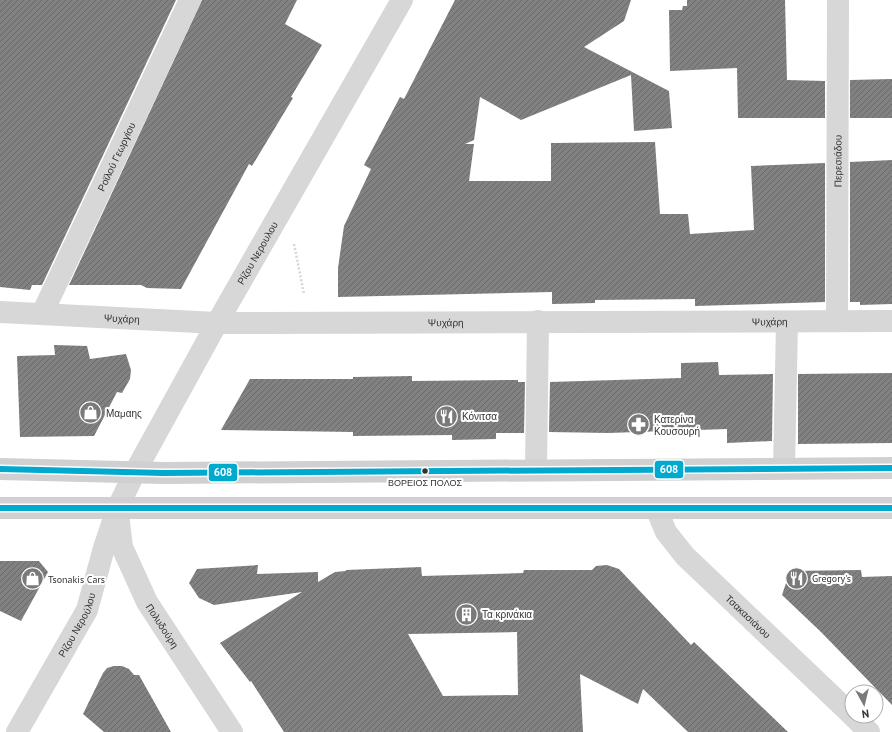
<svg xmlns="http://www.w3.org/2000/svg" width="892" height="732" font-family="'PT Sans',sans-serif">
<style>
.building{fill:url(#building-hatch);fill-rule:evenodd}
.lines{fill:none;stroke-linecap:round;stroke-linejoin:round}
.path{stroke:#d6d6d6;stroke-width:2.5;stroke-dasharray:2 2;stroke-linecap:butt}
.pedestrian{stroke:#d7d7d7;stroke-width:22}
.minor{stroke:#d7d7d7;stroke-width:22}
.secondary{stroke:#d0d0d0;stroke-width:22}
.bus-1-casing{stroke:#fff;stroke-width:9}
.bus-1{stroke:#00a9ce;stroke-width:6}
.bus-dot{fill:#333;stroke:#fff;stroke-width:1.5}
.labels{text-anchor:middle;stroke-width:4;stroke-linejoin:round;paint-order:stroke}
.bus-label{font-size:9px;fill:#333;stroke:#fff}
.street-label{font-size:10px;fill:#333;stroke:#fff}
.poi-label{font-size:10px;fill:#333;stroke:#fff;text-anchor:start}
.line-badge{stroke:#fff;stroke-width:1.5}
.badge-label{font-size:11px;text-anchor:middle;font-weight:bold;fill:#fff}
</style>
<defs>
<pattern id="building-hatch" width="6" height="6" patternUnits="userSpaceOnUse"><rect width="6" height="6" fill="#818181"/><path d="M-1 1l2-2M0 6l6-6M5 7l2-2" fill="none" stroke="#6a6a6a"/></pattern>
</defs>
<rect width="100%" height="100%" fill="#fff"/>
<!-- building -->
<g class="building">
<path d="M0,0H176L42,285H32L30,290L0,287Z"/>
<path d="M202,0H297L285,24L322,45L291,97L293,98L252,166L249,164L181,289L147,288L141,285H69Z"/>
<path d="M455,0H631L624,21L584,47L669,91L672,128L634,131L631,75L521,120L480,97L474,140L465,144H474L469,181H551V143L655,142L660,214H688L690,234L754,230L751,166L825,163V302L695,306V299L595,300V303L552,304V292L338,297V268L344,226L371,169L364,165L400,97L404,99Z"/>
<path d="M687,0H785L787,80L825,81V118H738L737,68L670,71L669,10H682L683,6H687Z"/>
<path d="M892,79V118H850V80Z"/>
<path d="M892,160V304L860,305V302H850V162Z"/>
<path d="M54,345L87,346L90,359L126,354L131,370L130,379L122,393L117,392L94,436L20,437L17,356L55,355Z"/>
<path d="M718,362L719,375L773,374L772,441L727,443V429L608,433L549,432L550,382L681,378V363Z"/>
<path d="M892,373V443L798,444V374Z"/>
<path d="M412,376V381L518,380V382H525L524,433H496V439L452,440V435L353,436V432L221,430L250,379H353V377Z"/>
<path d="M0,561H39L48,572L21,621L0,611Z"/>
<path d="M258,565L257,574L318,572V582L335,572L346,571V570L421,567L422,576L523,573L524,570H592L596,566L607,565L619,569L691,645L694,642L788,732H688L643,689L638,704L580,674L583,732H284L251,681L250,682L220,643L302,592L214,605L199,598L189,583L197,569ZM517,632L518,695L443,696L408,634Z"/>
<path d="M861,570L862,577L892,576V705L821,632L782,595L790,571Z"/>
<path d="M114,666H122L129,669L134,675H139L171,732H104L83,714L103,673L107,668Z"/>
</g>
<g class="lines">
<!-- path -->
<path class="path" d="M294,244L304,294"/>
<!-- pedestrian -->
<path class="pedestrian" d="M784,468L787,323"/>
<!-- minor -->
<g class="minor">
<path id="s1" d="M0,312L217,323L892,321"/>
<path id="s2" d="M42,314L190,0"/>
<path id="s3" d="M837,321L838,0"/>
<path d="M536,470L538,321"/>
<path id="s4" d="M656,508L666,532L685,556L852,715"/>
<path id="s5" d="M118,514L122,547L147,602L232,732"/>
<path d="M853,716L869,732"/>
<path id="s6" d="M17,732L87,610L104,548L117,509L135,472L217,323L402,0"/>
</g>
<!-- secondary -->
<g class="secondary">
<path d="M0,469L164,473L892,468"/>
<path d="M0,508H892"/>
</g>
<defs>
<g id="bus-1">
<path d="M0,469L164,473L892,468"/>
<path d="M0,508H892"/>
</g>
</defs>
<!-- bus-1 casing -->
<use href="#bus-1" class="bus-1-casing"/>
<!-- bus-1 -->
<use href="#bus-1" class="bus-1"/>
</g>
<!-- icons -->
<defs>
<symbol id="shop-disc" viewBox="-11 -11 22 22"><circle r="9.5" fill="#7a7a7a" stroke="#fff"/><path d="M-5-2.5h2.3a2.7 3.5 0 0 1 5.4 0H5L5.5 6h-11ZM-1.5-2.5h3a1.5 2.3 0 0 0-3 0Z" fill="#fff"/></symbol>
<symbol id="restaurant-disc" viewBox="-11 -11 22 22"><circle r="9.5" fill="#7a7a7a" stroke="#fff"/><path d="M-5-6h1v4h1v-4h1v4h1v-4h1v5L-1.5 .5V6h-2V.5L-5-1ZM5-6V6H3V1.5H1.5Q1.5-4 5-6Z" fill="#fff"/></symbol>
<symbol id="pharmacy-disc" viewBox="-11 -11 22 22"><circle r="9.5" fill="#7a7a7a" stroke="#fff"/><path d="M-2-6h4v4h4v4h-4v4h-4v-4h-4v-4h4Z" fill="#fff"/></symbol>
<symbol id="building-disc" viewBox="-11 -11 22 22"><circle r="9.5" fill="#7a7a7a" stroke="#fff"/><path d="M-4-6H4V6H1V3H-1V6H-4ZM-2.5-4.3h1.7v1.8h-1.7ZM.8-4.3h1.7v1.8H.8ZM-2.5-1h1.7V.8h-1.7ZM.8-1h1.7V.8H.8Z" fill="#fff"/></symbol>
</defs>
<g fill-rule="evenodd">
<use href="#shop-disc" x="78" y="400" width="25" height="25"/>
<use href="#restaurant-disc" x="434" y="404" width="25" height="25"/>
<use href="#pharmacy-disc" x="626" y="412" width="25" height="25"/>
<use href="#restaurant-disc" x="784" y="566" width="25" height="25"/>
<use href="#shop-disc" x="20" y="566" width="25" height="25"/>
<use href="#building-disc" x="454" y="602" width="25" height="25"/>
</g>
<!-- markers -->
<circle class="bus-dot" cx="425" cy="471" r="3.5"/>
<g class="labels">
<!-- bus labels -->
<g class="bus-label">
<text x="425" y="486">ΒΟΡΕΙΟΣ ΠΟΛΟΣ</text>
</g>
<!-- street labels -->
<g class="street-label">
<text dy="4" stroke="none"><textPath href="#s2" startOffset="174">Ροϊλού Γεωργίου</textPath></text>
<text dy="4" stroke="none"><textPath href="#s3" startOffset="160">Περεσιάδου</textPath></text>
<text dy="4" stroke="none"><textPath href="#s6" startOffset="538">Ρίζου Νερουλου</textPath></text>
<text dy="4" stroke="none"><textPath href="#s1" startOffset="122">Ψυχάρη</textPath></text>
<text dy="4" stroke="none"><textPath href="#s1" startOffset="446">Ψυχάρη</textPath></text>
<text dy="4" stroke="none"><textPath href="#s1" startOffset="770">Ψυχάρη</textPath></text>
<text dy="4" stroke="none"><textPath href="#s4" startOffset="144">Τσακασιάνου</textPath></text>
<text dy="4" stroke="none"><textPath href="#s6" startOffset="123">Ρίζου Νερούλου</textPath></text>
<text dy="4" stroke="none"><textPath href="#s5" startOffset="122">Πολυδούρη</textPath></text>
</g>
<!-- poi labels -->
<g class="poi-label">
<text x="106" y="417">Μαμαης</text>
<text x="462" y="420">Κόνιτσα</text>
<text x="654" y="423">Κατερίνα<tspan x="654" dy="12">Κουσουρή</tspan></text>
<text x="812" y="582">Gregory's</text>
<text x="48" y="583">Tsonakis Cars</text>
<text x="482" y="618">Τα κρινάκια</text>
</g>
</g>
<g class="line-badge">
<rect x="654" y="460" width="30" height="19" rx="4" fill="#00a9ce"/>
<rect x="208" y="463" width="30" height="19" rx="4" fill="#00a9ce"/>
</g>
<g class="badge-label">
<text x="669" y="473">608</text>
<text x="223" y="476">608</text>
</g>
<!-- north arrow -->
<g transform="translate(864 704) rotate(172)"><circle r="19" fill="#ffffff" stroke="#adadad"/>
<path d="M0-3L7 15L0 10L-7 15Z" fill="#7a7a7a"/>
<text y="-6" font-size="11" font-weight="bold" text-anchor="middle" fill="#333333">N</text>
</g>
</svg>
